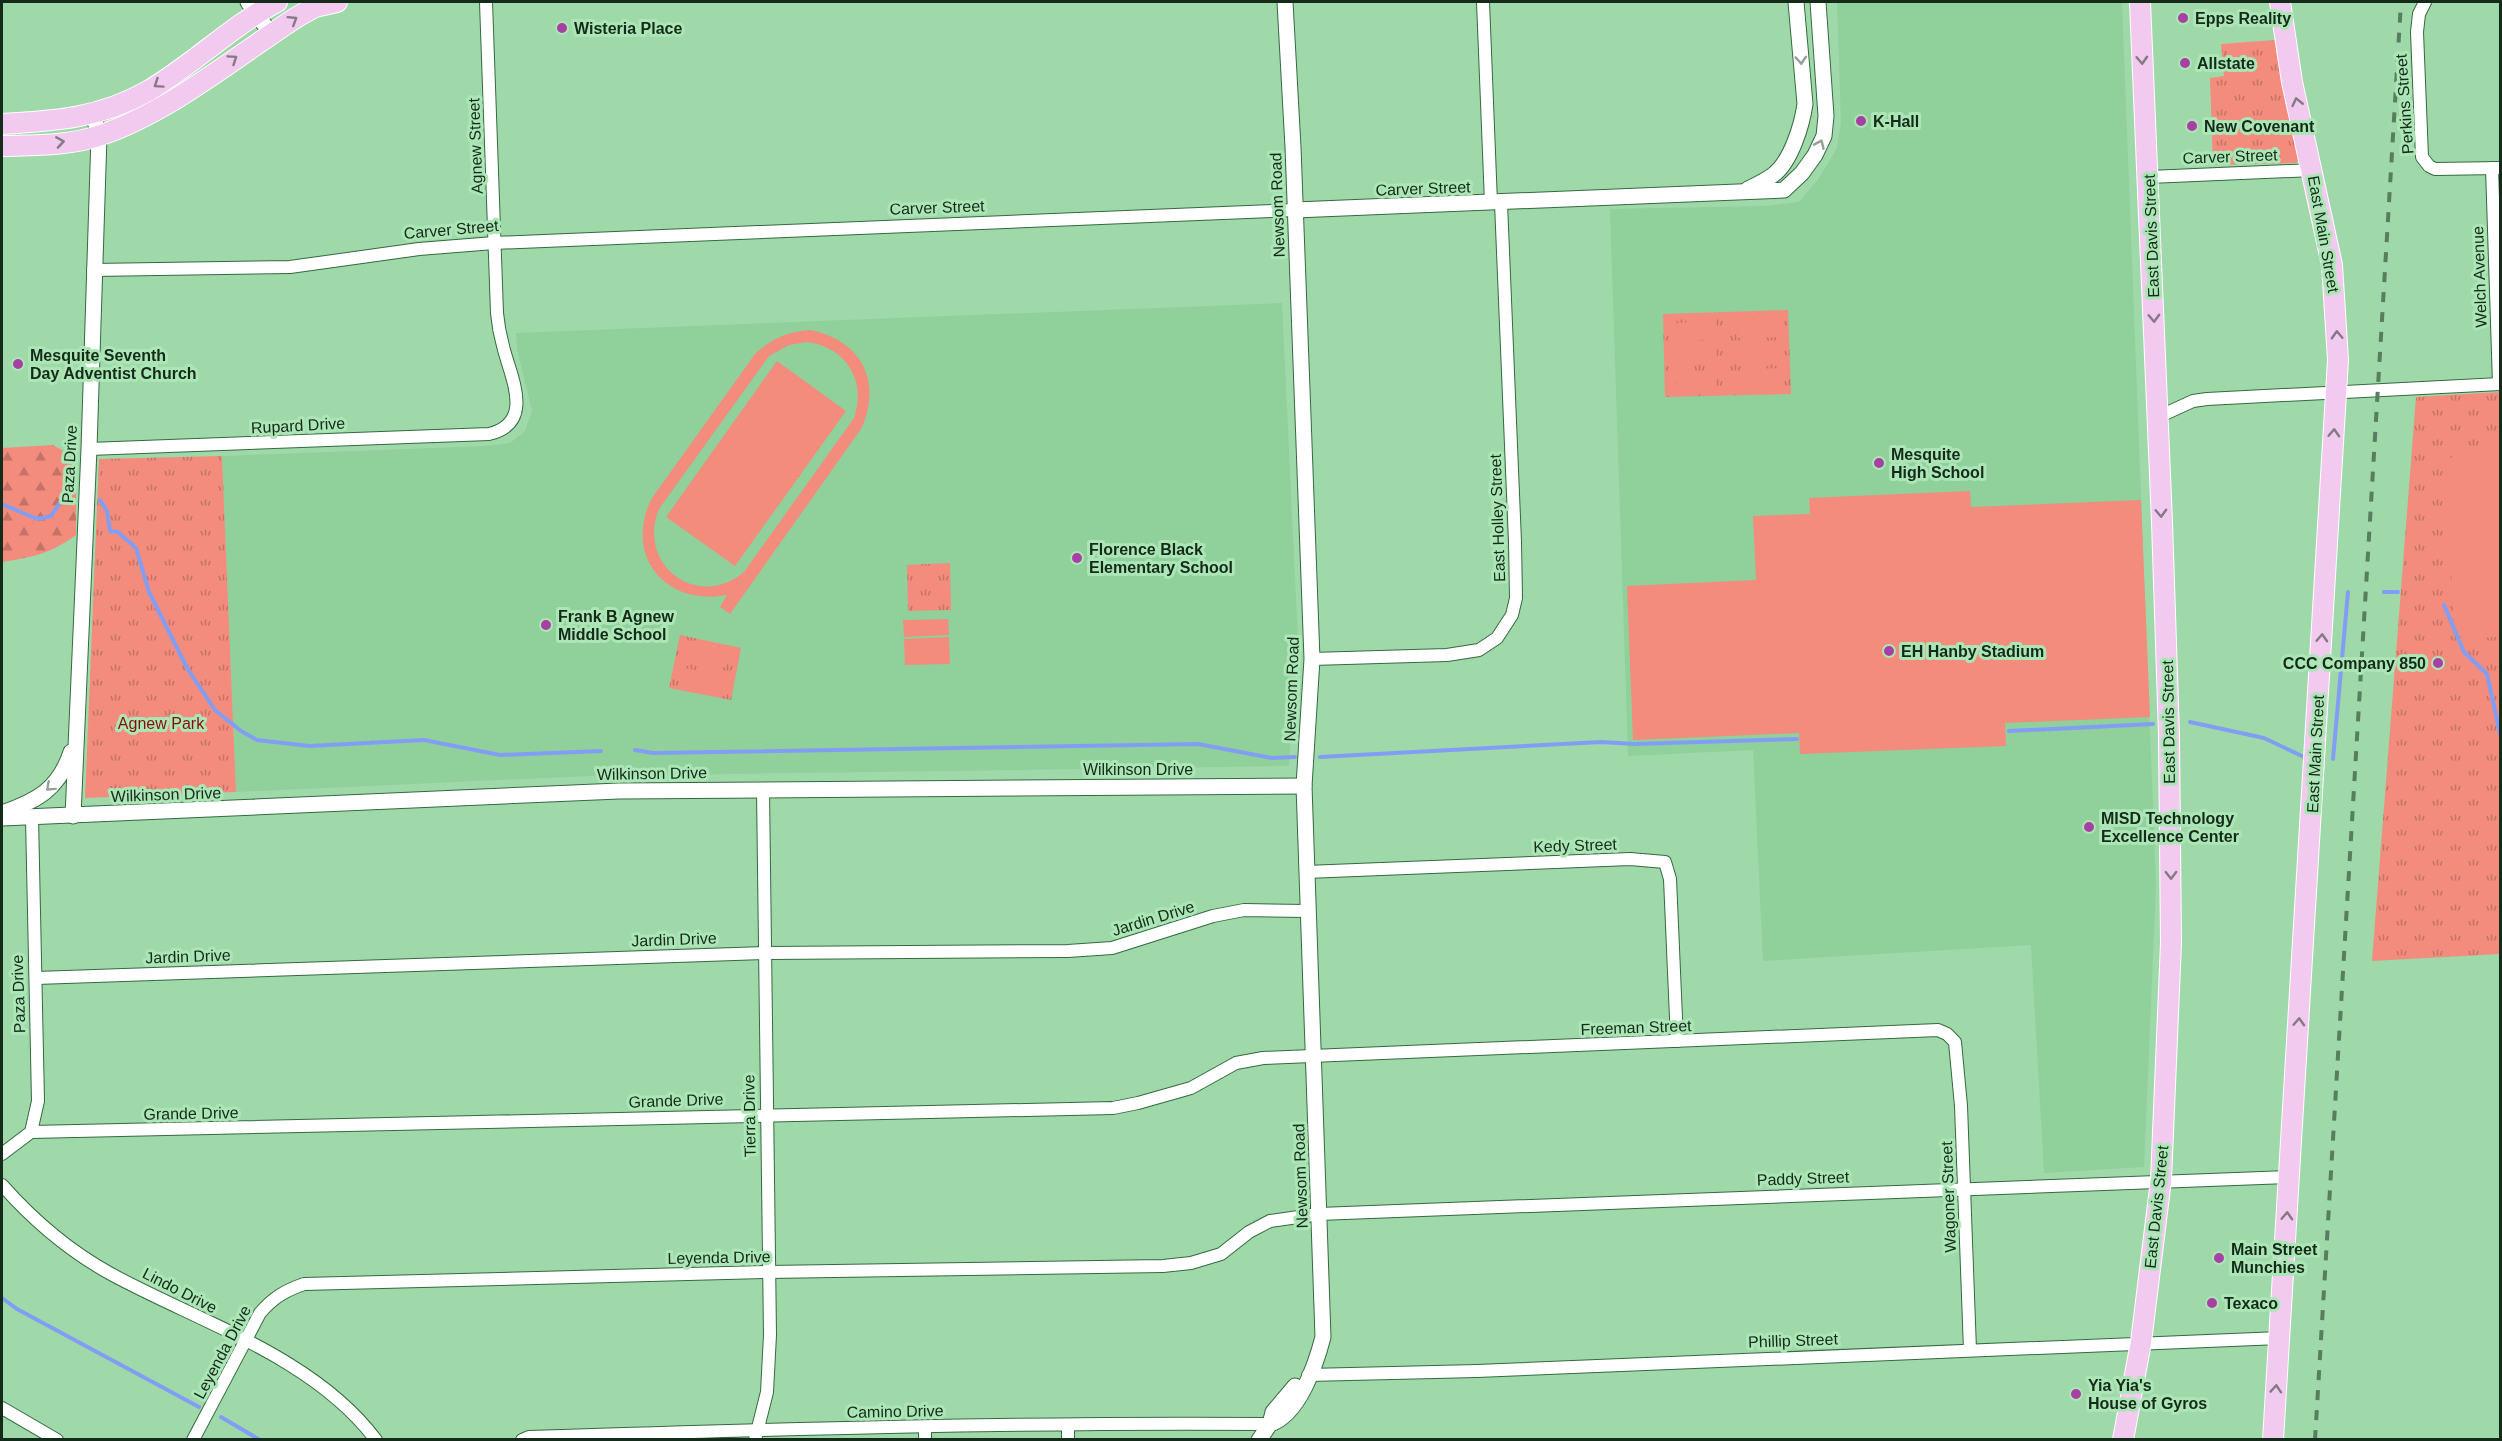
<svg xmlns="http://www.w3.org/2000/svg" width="2502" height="1441" font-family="Helvetica,sans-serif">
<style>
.built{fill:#90d09b}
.forest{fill:url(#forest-firs)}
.park{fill:url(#park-tufts)}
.pitch{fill:#f38c7d;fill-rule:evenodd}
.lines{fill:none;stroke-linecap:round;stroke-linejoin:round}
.stream{stroke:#829ef4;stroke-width:4}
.minor-casing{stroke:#346a40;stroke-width:14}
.tertiary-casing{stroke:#346a40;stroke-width:17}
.primary-casing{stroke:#fff;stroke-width:22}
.minor{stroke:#fff;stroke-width:12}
.tertiary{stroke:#fff;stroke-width:15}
.primary{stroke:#f2caef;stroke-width:20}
.rail{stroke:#577e5e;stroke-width:4;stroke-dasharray:10 10;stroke-linecap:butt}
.oneway{stroke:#837a84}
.oneway2{stroke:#95a098}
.poi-dot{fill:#a740a3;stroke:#ace6b6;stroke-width:2}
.labels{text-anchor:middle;stroke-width:6;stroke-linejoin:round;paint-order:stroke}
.poi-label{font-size:16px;font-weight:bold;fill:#142b19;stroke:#ace6b6;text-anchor:start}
.street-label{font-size:16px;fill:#142b19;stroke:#ace6b6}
.park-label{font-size:16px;fill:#880e08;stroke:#ace6b6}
</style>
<defs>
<pattern id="forest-firs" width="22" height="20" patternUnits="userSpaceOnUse" patternTransform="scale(1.5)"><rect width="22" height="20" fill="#f38c7d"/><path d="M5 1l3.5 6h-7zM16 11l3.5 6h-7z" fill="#c47366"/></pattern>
<pattern id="park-tufts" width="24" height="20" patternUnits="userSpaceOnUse" patternTransform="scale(1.5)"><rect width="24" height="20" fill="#f38c7d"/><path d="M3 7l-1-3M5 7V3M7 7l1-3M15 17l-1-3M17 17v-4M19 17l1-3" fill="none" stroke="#c47366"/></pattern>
</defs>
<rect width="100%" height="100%" fill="#9fd9a9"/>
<!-- built -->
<g class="built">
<path d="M1837,2H2122L2156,885L2144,1167L2044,1173L2031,945L1763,961L1753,750L1628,756L1610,209L1766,206L1799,202L1819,178L1837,148L1841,123Z"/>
<path d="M1282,303L1298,641L1289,766L590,776L236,792L222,456L486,446L510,443L525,431L532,411L517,349L516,333Z"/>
</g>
<!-- forest -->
<path class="forest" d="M53,445L69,454L76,463V535C50,554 33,557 2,562V448Z"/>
<!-- park -->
<g class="park">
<path d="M2275,40L2299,160L2296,163L2213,165L2210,78L2224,76L2221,44Z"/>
<path d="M1788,310L1791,394L1665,397L1663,314Z"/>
<path d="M2500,392V954L2372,961L2416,397Z"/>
<path d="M222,456L236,792L85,798L99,459Z"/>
<path d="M950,563L951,610L908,611L907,565Z"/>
<path d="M680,635L741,648L731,700L669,688Z"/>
</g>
<!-- pitch -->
<g class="pitch">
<path d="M1777,319L1778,337L1738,338L1737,320Z"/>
<path d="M1715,321L1716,339L1676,341L1675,323Z"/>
<path d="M810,330C861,340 883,381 861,429L730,614L720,607L727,595C665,607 623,555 652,498L755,354C772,338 787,332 810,330ZM807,342C846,347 867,381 854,418L744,572C698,611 636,565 659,509L769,356L789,345Z"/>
<path d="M1778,344L1779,361L1739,363L1738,345Z"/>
<path d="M1716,346L1717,364L1677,366L1676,348Z"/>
<path d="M777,361L846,411L735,566L666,517Z"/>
<path d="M1779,368L1780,386L1740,388L1739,370Z"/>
<path d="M1716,371L1717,389L1677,390V372Z"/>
<path d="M2500,450V637L2470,638L2453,609L2446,467L2453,455L2459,452Z"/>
<path d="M1970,491L1971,507L2141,500L2150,717L2005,723L2006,746L1800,754L1799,733L1633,740L1627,586L1756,580L1753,516L1810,514L1809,498Z"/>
<path d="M948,619L949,635L904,637L903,620Z"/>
<path d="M949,637L950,664L905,665L904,639Z"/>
<path d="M690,641L729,649L726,668L687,660Z"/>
<path d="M685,668L724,676L721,694L681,686Z"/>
</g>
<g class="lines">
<!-- stream -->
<g class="stream">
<path d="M100,500L107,511L110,531L118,532L136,548L149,592L187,668L215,710L241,731L257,740L309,746L424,740L500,755L601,751"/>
<path d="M2,504L37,519L51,516L63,498"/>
<path d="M2384,592H2398"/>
<path d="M2444,605L2464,652L2487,674L2500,734"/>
<path d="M2190,722L2264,738L2304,757"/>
<path d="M2009,731L2153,724"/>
<path d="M635,750L653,753L1198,744L1272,758L1295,757"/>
<path d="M1320,757L1601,742L1635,744L1797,739"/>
<path d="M2333,759L2348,592"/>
<path d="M2,1298L17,1309L199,1407"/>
<path d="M221,1417L260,1440"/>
</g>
<defs>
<g id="minor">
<path d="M1483,2L1491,203"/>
<path d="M2425,2L2419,14L2417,32L2422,157L2429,166L2435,169L2500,168"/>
<path d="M2492,168L2499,384"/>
<path d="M2149,177L2313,170"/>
<path d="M93,270L290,267L419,249L494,243L1295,210"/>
<path d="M2158,417L2193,401L2207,399L2500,384"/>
<path d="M89,449L489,434C536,423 510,376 503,346C500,335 498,324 497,313L486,2"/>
<path d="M1312,659L1447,655L1479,650L1497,638L1512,615L1516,598L1515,542L1501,203"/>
<path d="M1306,872L1630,859L1665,862L1670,879L1677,1041"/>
<path d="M36,978L765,953L1068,951L1112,948L1213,916L1244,910L1307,911"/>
<path d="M31,1132L1113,1108L1138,1103L1191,1088L1236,1063L1263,1058L1938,1030L1947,1034L1955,1042L1961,1106L1970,1350"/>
<path d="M2,1154L31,1132L38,1101L32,818"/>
<path d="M2,1185C33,1220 69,1251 111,1274C199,1322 314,1357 376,1440"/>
<path d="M1308,1375L1477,1371L2280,1338"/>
<path d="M2,1408L57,1440"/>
<path d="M1068,1425V1440"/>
<path d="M925,1427V1440"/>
<path d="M193,1440L260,1313C273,1298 284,1291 304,1284L768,1272L1163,1266L1191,1263L1221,1254L1249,1232L1270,1221L1319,1214L2289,1177"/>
<path d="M522,1440L529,1437C776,1429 1023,1422 1270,1424"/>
<path d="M755,1440L767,1392L770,1335L763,790"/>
</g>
<g id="tertiary">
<path d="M248,2L271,34"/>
<path d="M1748,189C1756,185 1765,181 1773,175C1791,162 1802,125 1805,104L1796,2"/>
<path d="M1295,210L1784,190L1802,173L1815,155L1824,136L1826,116L1818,2"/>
<path d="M2,813C37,801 59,789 71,752"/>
<path d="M73,816L89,449L99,136L93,114"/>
<path d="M2,818L619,791L1304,786"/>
<path d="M1270,1424C1299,1415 1316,1364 1323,1337L1304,786L1312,659L1293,147L1285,2"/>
<path d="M1259,1440L1270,1424L1273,1412L1295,1386"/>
</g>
<g id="primary">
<path d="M2,124C55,121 101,118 148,91C194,64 231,26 277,2"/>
<path d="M2,146C34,145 70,146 101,135C171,111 235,57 297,17L315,7L337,2"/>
<path d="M2123,1440L2141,1342L2161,1180L2171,943L2169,735L2162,522L2140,2"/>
<path d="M2273,1440L2338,360L2332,265L2292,82L2280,2"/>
</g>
</defs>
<!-- minor casing -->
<use href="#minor" class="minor-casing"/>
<!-- tertiary casing -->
<use href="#tertiary" class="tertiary-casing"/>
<!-- primary casing -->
<use href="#primary" class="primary-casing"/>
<!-- minor -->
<use href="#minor" class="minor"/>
<!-- tertiary -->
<use href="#tertiary" class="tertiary"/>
<!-- primary -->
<use href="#primary" class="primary"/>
<!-- rail -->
<path class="rail" d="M2315,1440L2401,2"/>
</g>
<!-- one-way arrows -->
<defs><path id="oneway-chevron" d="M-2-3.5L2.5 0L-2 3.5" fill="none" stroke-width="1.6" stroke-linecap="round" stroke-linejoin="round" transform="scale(1.5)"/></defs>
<g class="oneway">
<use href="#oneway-chevron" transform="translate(293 20) rotate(-32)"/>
<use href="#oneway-chevron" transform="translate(233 59) rotate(-34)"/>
<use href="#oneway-chevron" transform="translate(2142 60) rotate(87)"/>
<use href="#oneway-chevron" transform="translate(158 84) rotate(146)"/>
<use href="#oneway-chevron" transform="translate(2297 102) rotate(-103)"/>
<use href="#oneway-chevron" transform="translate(60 142) rotate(-9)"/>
<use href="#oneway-chevron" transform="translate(2154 318) rotate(88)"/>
<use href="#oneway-chevron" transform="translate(2337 335) rotate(-92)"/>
<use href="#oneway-chevron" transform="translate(2334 433) rotate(-87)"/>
<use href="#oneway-chevron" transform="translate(2161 513) rotate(88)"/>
<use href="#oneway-chevron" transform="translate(2322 638) rotate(-87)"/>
<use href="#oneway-chevron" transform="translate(2171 875) rotate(89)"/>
<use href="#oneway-chevron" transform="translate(2299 1022) rotate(-87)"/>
<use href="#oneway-chevron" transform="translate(2287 1216) rotate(-87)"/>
<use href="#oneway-chevron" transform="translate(2276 1389) rotate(-86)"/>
</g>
<g class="oneway2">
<use href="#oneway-chevron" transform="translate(1801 60) rotate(86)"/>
<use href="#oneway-chevron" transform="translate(1820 144) rotate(-66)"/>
<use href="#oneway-chevron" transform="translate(50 787) rotate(138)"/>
</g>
<!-- markers -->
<g class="poi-dot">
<circle cx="2183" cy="18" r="6"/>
<circle cx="562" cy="28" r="6"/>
<circle cx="2185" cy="63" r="6"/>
<circle cx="1861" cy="121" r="6"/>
<circle cx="2192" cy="126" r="6"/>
<circle cx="18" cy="364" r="6"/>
<circle cx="1879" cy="463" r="6"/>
<circle cx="1077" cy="558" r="6"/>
<circle cx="546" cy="625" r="6"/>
<circle cx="1889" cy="651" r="6"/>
<circle cx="2438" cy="663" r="6"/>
<circle cx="2089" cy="827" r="6"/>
<circle cx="2219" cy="1258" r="6"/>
<circle cx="2212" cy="1303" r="6"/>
<circle cx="2076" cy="1394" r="6"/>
</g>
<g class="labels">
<!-- poi labels -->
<g class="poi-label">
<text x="2195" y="24">Epps Reality</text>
<text x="574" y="34">Wisteria Place</text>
<text x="2197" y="69">Allstate</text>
<text x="1873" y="127">K-Hall</text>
<text x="2204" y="132">New Covenant</text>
<text x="30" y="361">Mesquite Seventh<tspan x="30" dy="18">Day Adventist Church</tspan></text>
<text x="1891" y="460">Mesquite<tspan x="1891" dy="18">High School</tspan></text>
<text x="1089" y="555">Florence Black<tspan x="1089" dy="18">Elementary School</tspan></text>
<text x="558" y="622">Frank B Agnew<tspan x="558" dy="18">Middle School</tspan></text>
<text x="1901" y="657">EH Hanby Stadium</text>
<text x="2426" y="669" text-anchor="end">CCC Company 850</text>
<text x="2101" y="824">MISD Technology<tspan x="2101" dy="18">Excellence Center</tspan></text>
<text x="2231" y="1255">Main Street<tspan x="2231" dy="18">Munchies</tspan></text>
<text x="2224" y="1309">Texaco</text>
<text x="2088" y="1391">Yia Yia's<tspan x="2088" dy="18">House of Gyros</tspan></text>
</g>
<!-- street labels -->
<g class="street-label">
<text transform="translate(2404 104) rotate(-94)" y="6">Perkins Street</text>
<text transform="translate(475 146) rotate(-92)" y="6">Agnew Street</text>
<text transform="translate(2230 156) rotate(-2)" y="6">Carver Street</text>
<text transform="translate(1423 188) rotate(-2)" y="6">Carver Street</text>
<text transform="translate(1277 205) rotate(-92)" y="6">Newsom Road</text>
<text transform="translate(937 207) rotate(-2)" y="6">Carver Street</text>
<text transform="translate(451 229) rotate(-5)" y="6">Carver Street</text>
<text transform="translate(2324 234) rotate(80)" y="6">East Main Street</text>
<text transform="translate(2151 236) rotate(-92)" y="6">East Davis Street</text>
<text transform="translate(2479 277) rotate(-92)" y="6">Welch Avenue</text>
<text transform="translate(298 425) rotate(-3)" y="6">Rupard Drive</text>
<text transform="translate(69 464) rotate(-87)" y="6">Paza Drive</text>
<text transform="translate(1497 518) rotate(-92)" y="6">East Holley Street</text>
<text transform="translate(1291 689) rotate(-88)" y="6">Newsom Road</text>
<text transform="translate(2168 722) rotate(-91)" y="6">East Davis Street</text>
<text transform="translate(2315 754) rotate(-87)" y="6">East Main Street</text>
<text x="1138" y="775">Wilkinson Drive</text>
<text transform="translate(652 773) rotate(-1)" y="6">Wilkinson Drive</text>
<text transform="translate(166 794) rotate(-2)" y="6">Wilkinson Drive</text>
<text transform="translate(1575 845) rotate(-2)" y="6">Kedy Street</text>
<text transform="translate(1153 918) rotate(-17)" y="6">Jardin Drive</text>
<text transform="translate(674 939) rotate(-2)" y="6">Jardin Drive</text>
<text transform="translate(188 956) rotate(-2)" y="6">Jardin Drive</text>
<text transform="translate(18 994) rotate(-92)" y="6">Paza Drive</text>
<text transform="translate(1636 1027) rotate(-2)" y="6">Freeman Street</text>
<text transform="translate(676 1100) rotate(-2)" y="6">Grande Drive</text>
<text transform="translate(191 1113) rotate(-1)" y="6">Grande Drive</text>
<text transform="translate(749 1116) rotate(-91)" y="6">Tierra Drive</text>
<text transform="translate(1300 1176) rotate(-92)" y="6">Newsom Road</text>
<text transform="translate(1803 1178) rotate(-2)" y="6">Paddy Street</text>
<text transform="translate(1948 1197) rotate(-92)" y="6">Wagoner Street</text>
<text transform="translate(2156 1207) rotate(-84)" y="6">East Davis Street</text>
<text transform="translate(719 1257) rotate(-1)" y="6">Leyenda Drive</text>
<text transform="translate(180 1290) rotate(27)" y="6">Lindo Drive</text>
<text transform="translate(1793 1340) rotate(-2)" y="6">Phillip Street</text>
<text transform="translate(222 1352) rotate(-62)" y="6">Leyenda Drive</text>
<text transform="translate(895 1411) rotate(-1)" y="6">Camino Drive</text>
</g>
<!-- park labels -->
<g class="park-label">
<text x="161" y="729">Agnew Park</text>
</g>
</g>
<!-- border -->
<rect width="2502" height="1441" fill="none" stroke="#142b19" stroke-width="6"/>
</svg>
